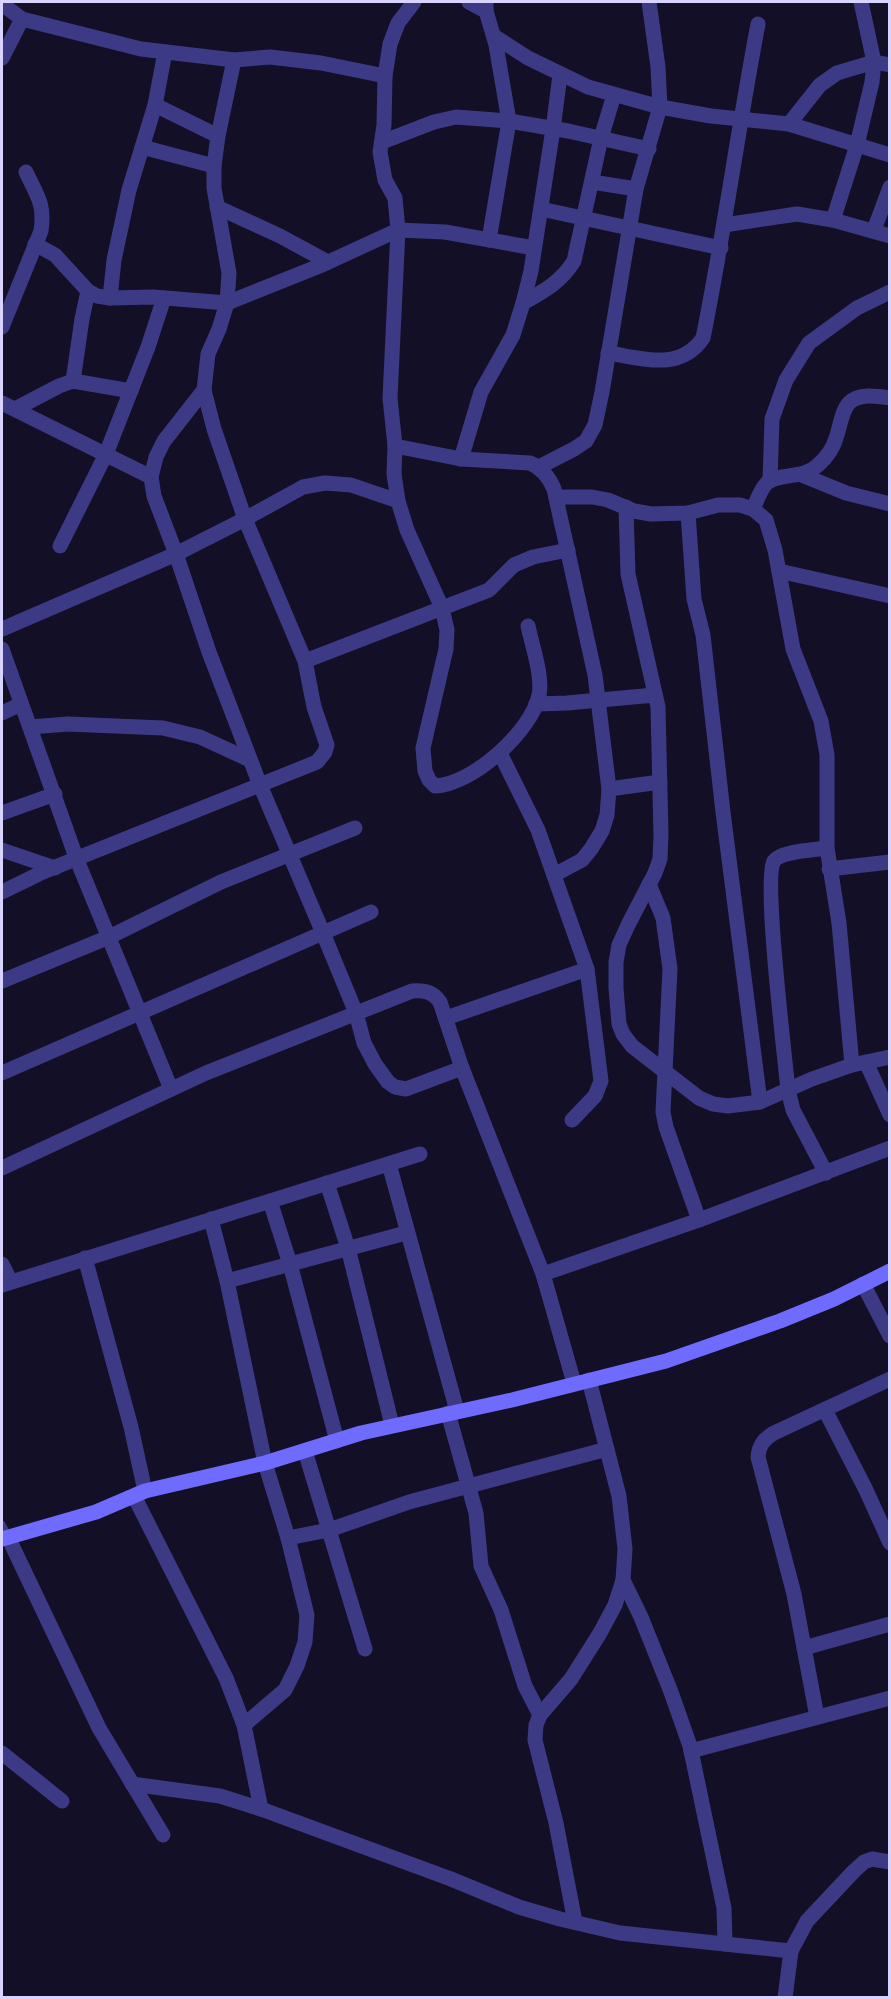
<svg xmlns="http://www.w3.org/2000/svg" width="891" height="1999" font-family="'Exo 2',sans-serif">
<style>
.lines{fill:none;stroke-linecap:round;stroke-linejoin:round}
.lane{stroke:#3d3a85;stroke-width:8}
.street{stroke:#3d3a85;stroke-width:15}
.secondary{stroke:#6f6bff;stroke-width:15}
</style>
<rect width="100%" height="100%" fill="#130f26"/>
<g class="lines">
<!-- lane -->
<path class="lane" d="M2,1525L8,1537"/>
<!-- street -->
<g class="street">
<path d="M414,2L398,23L390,44L385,76L384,125L380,152L385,180L395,198L398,230L390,398L395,446L394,474L398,501L407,530L442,608L447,630L446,649L423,748L425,771L429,780L435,786C472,785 532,731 539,695C543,677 532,645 528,626"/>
<path d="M469,2L486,11"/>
<path d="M486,2V11L496,45L509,121L489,240"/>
<path d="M2,4L22,19L141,49L234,60L270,57L321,63L385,76"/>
<path d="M494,36L528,58L588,87L660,107L711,116L789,124L890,155"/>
<path d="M2,58L22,19"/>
<path d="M155,105L218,136"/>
<path d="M789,124L820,85L837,73L874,62L890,65"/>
<path d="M382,142L434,122L456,117L509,121L568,131L649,149"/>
<path d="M142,147L214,166"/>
<path d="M592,182L636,189"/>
<path d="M217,207L280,236L328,262"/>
<path d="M541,209L721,248"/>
<path d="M833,220L857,145L872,82L874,62L861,2"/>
<path d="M724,225L797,214L833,220L890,236"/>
<path d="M874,230L890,187"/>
<path d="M35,244L55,255L88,291L97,296L110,298L153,297L227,303L322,265L398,230L445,232L534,248"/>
<path d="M110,298L114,260L129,190L155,105L165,52"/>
<path d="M523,303C544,291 561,282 574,261L601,138L614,95"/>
<path d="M2,327L41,231C45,203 37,196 26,172"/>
<path d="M608,353C642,358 680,372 703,338C724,234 738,129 758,24"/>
<path d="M73,381L82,319L88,291"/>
<path d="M204,390L164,441L156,457L151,477L154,496L176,554L209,652L260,785L323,933L356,1013L364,1043L375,1064L388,1082L395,1087L406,1089L462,1068"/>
<path d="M2,403L151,477"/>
<path d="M15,409L59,386L73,381L131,391"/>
<path d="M395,446L461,459L530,463C542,468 549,477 554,489L595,675L609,789L607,815L602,831L591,849L582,860L554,875"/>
<path d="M461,459L481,392L513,335L523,303L531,271L553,129L560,75"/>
<path d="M539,467L574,449L586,441L595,425L602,392L636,189L660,107L658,67L649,2"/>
<path d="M802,475L846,493L890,504"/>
<path d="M770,481L772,419L786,380L809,343L857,308L890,292"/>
<path d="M556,497H592L608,500L634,511L651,514L688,513L718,505H740L753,509L766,520L775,550L793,649L821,721L827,755V848L839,923L852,1065"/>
<path d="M626,507L628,574L658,707L661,835L660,859L655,873L628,925L619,945L616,962V988L619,1024L623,1034L632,1046L699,1098L713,1104L728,1106L760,1102L812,1079L852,1065L890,1057"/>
<path d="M753,509C757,501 760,490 766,484C777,472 803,480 818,465C826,458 833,449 836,438C840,428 841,412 849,403C859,393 877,396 890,398"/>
<path d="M688,513L694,599L703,635L723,812L760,1102"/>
<path d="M60,546L106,454L148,347L164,298"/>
<path d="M779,571L890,596"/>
<path d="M2,629L176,554L245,519L303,487L325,483L351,485L398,501"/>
<path d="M2,649L77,860L171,1089"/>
<path d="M305,661L489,590L514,565L533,557L568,550"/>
<path d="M536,704L567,703L655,695"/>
<path d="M2,713L21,704"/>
<path d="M30,727L68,724L163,728L200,737L250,760"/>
<path d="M500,753L538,830L587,969L601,1081L595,1096L572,1120"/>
<path d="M609,789L660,782"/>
<path d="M2,813L55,794"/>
<path d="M2,850L55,868"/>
<path d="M829,869L890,862"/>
<path d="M649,884L663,918L670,969L663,1112L666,1127L699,1220"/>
<path d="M2,892L43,872L317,762L325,752L327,745L314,707L305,661L245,519L214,429L204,390L208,354L219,329L227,303L229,273L214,188V166L218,136L234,60"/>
<path d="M2,981L109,937L221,882L355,828"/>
<path d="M446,1018L587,969"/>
<path d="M866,1062L890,1115"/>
<path d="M2,1073L371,912"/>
<path d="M389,1164L457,1411"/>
<path d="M2,1168L206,1073L412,991C425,990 433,992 440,1002L462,1068L543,1274L574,1383"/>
<path d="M826,1173L793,1110L788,1090C785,1058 763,878 774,861C781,851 815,850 827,848"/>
<path d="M327,1183L348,1248L392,1425"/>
<path d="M270,1201L290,1264L337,1441"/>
<path d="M211,1219L227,1281L265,1463L288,1538L307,1615L305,1642L297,1666L285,1690L244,1725"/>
<path d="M85,1258L131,1427L145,1491"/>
<path d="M2,1264L11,1282"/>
<path d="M543,1274L699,1220L890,1148"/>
<path d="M227,1281L406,1233"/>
<path d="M863,1284L890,1336"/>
<path d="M2,1285L420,1154"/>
<path d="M825,1410L866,1490L890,1543"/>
<path d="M448,1413L476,1513L481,1566L501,1610L525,1686L540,1715"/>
<path d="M305,1451L365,1649"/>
<path d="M134,1496L226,1678L244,1725L261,1809"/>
<path d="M8,1537L99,1728L163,1835"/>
<path d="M288,1538L329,1530L409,1502L607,1449"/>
<path d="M623,1580L641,1617L671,1692L690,1746L724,1908L725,1944"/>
<path d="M804,1648L890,1624"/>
<path d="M817,1717L794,1594L758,1457C759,1445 764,1439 774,1433L890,1379"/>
<path d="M691,1751L890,1698"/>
<path d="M2,1753L62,1801"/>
<path d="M132,1784L220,1796L261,1809L451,1879L519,1907L560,1919L620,1933L791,1951"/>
<path d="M575,1922L556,1823L535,1740L536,1725L540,1715L571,1679L600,1633L615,1605L623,1580L625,1549L619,1496L589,1380"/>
<path d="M785,1998L791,1951L807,1921L854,1871L864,1862L872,1859L890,1862"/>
</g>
<!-- secondary -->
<path class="secondary" d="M2,1539L96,1512L145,1491L265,1463L361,1433L512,1400L666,1361L780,1321L834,1299L890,1271"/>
</g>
<!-- border -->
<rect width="891" height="1999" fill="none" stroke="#d9d4ff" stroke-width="6"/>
</svg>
